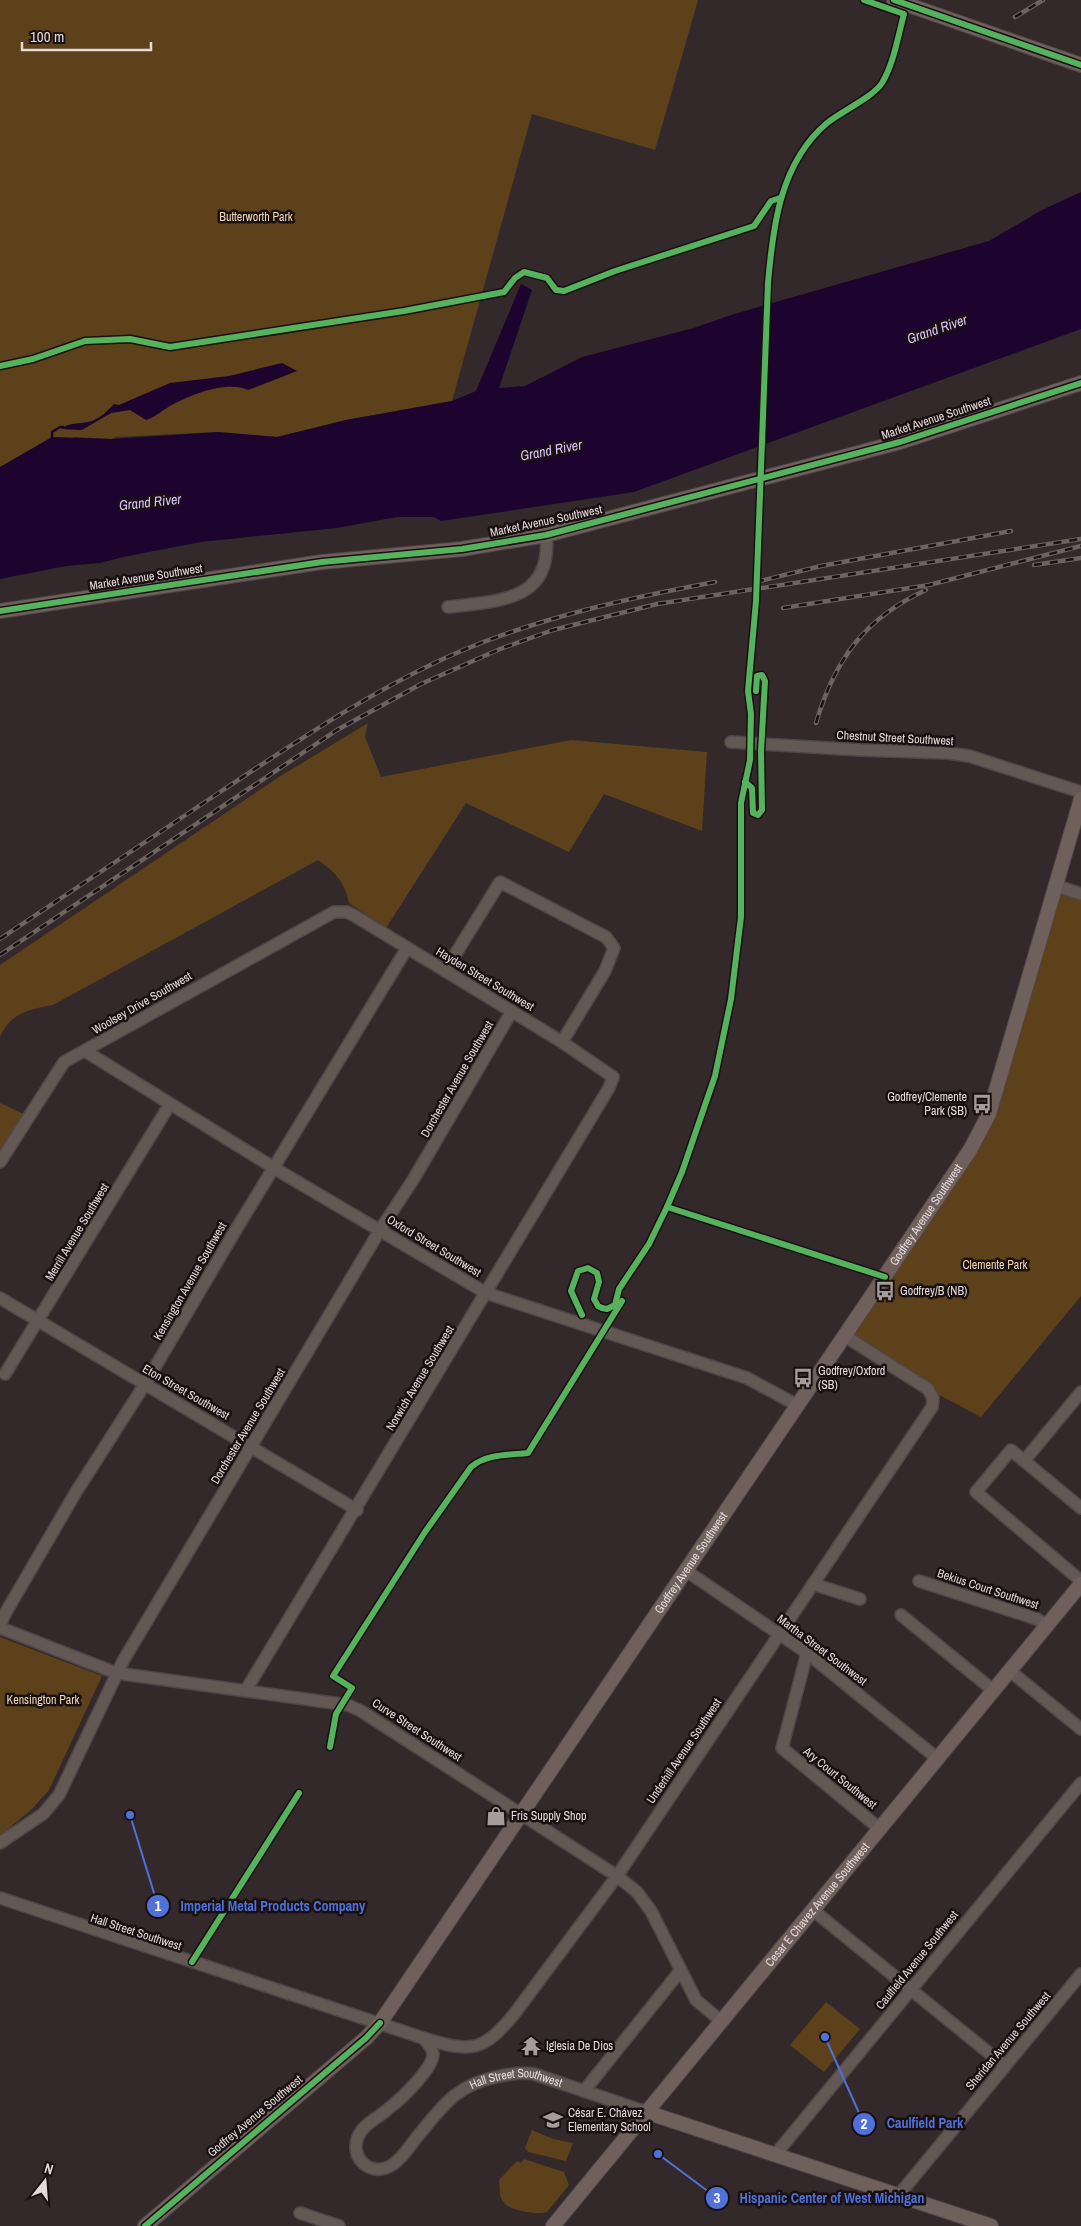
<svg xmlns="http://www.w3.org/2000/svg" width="1081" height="2226" font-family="'Archivo Narrow',sans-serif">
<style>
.green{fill:#5d411a}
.water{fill:#1c042e}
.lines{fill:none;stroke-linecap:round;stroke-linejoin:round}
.stream{stroke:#1c042e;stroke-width:2.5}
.minor-casing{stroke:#4f4647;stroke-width:14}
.major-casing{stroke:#4f4647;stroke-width:16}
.minor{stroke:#645854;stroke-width:11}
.major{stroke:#6f605c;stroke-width:14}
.rail-casing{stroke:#6d6461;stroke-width:4.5}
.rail{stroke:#191012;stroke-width:2.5;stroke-dasharray:8;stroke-linecap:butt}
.cycleway-casing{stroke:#191012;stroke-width:9}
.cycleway{stroke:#56b35d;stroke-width:6}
.labels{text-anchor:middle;stroke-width:5;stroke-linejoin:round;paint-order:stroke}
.park-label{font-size:12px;fill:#f4d7b2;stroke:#191012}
.street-label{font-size:12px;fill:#e6d9da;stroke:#191012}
.poi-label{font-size:12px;fill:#e6d9da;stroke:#191012;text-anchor:start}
.water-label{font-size:14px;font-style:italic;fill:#ddc0fd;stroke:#191012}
.leader{fill:none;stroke:#4f71d8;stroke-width:2}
.callout-dot{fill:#4f71d8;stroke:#191012;stroke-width:2}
.mark-label{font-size:15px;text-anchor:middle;font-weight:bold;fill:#fff}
.callout-label{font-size:14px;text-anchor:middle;font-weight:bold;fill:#4f71d8;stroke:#191012;stroke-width:5;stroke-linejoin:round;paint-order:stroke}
</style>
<rect width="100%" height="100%" fill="#33292a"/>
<!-- green -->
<g class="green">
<path d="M0,0H698L655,150L532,114L452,401L346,420L277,437L218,432L116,437L112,439L75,437L0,467Z"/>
<path d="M368,723L365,737L381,777L571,740L707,752L702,831L604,794L569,852L466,803L386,928L349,903C345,882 335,872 318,860L53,1005C30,1009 10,1013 0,1037V965L279,777Z"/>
<path d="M1057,886L1081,894V1296L981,1417L928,1389L845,1336L982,1131Z"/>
<path d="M0,1103L24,1114L0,1154Z"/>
<path d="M0,1637L102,1676L49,1790L33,1808L0,1836Z"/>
<path d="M826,2002L860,2029L824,2072L790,2045Z"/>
<path d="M532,2130L553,2139L573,2143L566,2161L528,2152L525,2148Z"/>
<path d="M524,2159L564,2172L569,2185L547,2212C537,2215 507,2211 502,2200C499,2195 500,2186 499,2180L517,2161L521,2163Z"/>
</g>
<!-- water -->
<g class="water">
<path d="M1081,192V329L634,492L441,521L434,517H397L337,528L201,542L123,557L100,563L66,566L0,579V467L52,437L112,439L218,432L277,437L346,420L452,401L476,391L521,284L532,290L499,388L525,386L582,357L694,328L731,315L989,241L1042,210Z"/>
<path d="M282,363L297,371L248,390C226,380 190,395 170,406C161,411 156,417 146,420L130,410L111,413L82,430L61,429C70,422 78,424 88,422C99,420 107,411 114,404L119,405L170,383L229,376Z"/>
</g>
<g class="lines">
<!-- stream -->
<path class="stream" d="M52,437V432L60,427H63"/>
<defs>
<g id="minor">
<path d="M448,607C497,601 553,602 546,535"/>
<path d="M731,742L860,750L948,753L969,756L1081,792"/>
<path d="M1057,886L1081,894"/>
<path d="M407,948L237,1228L145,1384L76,1492L6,1612L1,1622V1628L116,1673L348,1705L361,1711L617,1876L637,1892L651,1911L696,2000L721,2021"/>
<path d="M445,971L500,882L606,937L614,948L605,971L562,1042"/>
<path d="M85,1051L284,1174L486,1293L747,1378L797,1405"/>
<path d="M0,1162L64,1062L334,912H347L355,916L562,1042L613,1077L609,1088L246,1690"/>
<path d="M0,1298L357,1510"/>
<path d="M5,1374L170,1104"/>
<path d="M1024,1461L1081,1392"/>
<path d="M1081,1508L1011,1450L976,1492L1081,1581"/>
<path d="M685,1570L807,1653L938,1759"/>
<path d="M919,1581L1037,1619L1047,1626"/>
<path d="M813,1584L860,1599"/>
<path d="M901,1615L994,1691"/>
<path d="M807,1653L782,1748L880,1829"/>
<path d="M1010,1671L1081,1729"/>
<path d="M0,1843L43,1814L59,1795L123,1661L380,1230L413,1180L512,1011"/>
<path id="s1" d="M0,1898L423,2038C428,2043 432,2047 433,2054C433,2069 400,2100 388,2109C378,2118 363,2124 358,2137C349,2159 372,2178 392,2165C402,2159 410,2146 417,2137C442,2107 456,2085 496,2077C509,2074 520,2072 534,2074L646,2112"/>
<path d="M814,1911L1005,2066"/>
<path d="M423,2038C472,2053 483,2052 515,2013L617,1876L932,1407L933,1398L928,1389L845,1336"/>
<path d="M584,2091L681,1970"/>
<path d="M775,2155L1081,1783"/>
<path d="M898,2196L1081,1974"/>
<path d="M300,2213L339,2226"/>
</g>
<g id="major">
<path d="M894,0L1081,65"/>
<path d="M0,611L322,562L462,549L546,535L900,442L1081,383"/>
<path d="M646,2112L991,2226"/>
<path id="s2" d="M145,2226L366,2038L380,2023L970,1150L989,1114L1081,799"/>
<path id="s3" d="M553,2226L1081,1584"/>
</g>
</defs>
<!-- minor casing -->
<use href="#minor" class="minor-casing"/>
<!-- major casing -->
<use href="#major" class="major-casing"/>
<!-- minor -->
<use href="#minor" class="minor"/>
<!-- major -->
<use href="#major" class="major"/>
<defs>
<g id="rail">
<path d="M1015,17L1043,0"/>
<path d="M1034,565L1081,558"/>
<path d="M756,582L821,566L1011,531"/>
<path d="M783,608L929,585L1081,546"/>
<path d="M816,723C835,659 865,618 926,590"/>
<path d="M0,939C74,889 149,840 223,790C299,740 377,687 461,651C542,617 629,598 715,582"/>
<path d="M0,955L337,730L421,684L500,649L553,630L657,604L1081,539"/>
</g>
</defs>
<!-- rail casing -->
<use href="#rail" class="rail-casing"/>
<!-- rail -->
<use href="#rail" class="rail"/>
<defs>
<g id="cycleway">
<path d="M894,0L1081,65"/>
<path d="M0,366L33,359L85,341L130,339L170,347L404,311L504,292L515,278L524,272L547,278L556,290L564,291L615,271L754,226L771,201L780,198"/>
<path d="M0,611L322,562L462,549L546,535L900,442L1081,383"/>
<path d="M745,782L752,788L753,813L758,815L762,810L761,751L765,681L762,675L757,676L756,691"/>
<path d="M667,1207L885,1277"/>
<path d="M582,1315L571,1291L578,1271L588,1268L597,1273L599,1282L594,1299L598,1306L602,1308L607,1309L615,1305L619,1289L649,1244L667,1207L682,1172L715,1076L731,999L741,917V803L750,760L751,714L748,691L756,601L768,283C773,226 780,163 827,123C842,111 873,97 882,83C894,63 898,36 904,14L864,0"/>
<path d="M330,1747L336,1714L352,1688L333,1676L425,1532L471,1467C486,1454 508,1455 528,1453L622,1301"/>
<path d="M192,1962L299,1793"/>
<path d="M145,2226L366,2038L380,2023"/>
</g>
</defs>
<!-- cycleway casing -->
<use href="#cycleway" class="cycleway-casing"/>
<!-- cycleway -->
<use href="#cycleway" class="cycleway"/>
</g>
<!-- icons -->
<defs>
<symbol id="bus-bare" viewBox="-9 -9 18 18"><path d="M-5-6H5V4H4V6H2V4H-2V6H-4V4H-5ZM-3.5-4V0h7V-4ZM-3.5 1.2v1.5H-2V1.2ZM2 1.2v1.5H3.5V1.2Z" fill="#a79b9c" stroke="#191012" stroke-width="2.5" paint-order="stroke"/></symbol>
<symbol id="shop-bare" viewBox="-9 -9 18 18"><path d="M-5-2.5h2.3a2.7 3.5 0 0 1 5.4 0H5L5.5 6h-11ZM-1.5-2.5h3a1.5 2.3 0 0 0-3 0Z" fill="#a79b9c" stroke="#191012" stroke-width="2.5" paint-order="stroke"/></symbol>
<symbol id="temple-bare" viewBox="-9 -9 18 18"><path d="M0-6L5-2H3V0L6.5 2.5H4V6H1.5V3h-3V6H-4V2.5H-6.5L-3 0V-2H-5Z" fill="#a79b9c" stroke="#191012" stroke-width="2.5" paint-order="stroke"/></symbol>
<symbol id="school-bare" viewBox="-9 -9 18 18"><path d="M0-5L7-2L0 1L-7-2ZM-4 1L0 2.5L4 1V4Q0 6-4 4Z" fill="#a79b9c" stroke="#191012" stroke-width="2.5" paint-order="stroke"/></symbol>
</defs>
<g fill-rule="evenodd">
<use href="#bus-bare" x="968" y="1090" width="28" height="28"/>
<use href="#bus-bare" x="871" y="1277" width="28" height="28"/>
<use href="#bus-bare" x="789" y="1364" width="28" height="28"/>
<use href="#shop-bare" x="482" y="1802" width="28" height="28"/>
<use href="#temple-bare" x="517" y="2032" width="28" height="28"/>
<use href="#school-bare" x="539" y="2106" width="28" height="28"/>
</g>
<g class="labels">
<!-- park labels -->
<g class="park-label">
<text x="256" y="221">Butterworth Park</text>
<text x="995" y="1269">Clemente Park</text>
<text x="43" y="1704">Kensington Park</text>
</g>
<!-- street labels -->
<g class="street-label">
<text transform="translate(936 418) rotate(-18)" y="4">Market Avenue Southwest</text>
<text transform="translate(546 521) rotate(-12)" y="4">Market Avenue Southwest</text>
<text transform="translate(146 577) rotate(-9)" y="4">Market Avenue Southwest</text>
<text transform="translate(895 738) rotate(3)" y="4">Chestnut Street Southwest</text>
<text transform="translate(485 979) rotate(31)" y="4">Hayden Street Southwest</text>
<text transform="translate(142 1003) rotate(-30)" y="4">Woolsey Drive Southwest</text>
<text transform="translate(457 1079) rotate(-60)" y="4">Dorchester Avenue Southwest</text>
<text dy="4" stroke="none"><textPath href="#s2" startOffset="1286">Godfrey Avenue Southwest</textPath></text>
<text transform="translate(77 1232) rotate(-59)" y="4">Merrill Avenue Southwest</text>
<text transform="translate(434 1246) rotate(31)" y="4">Oxford Street Southwest</text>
<text transform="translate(190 1281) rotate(-60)" y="4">Kensington Avenue Southwest</text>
<text transform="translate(420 1378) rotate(-59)" y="4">Norwich Avenue Southwest</text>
<text transform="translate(186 1392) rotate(30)" y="4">Eton Street Southwest</text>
<text transform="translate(248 1426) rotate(-59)" y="4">Dorchester Avenue Southwest</text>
<text dy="4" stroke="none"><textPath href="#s2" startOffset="866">Godfrey Avenue Southwest</textPath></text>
<text transform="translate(988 1589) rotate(18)" y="4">Bekius Court Southwest</text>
<text transform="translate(822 1650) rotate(37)" y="4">Martha Street Southwest</text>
<text transform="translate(417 1730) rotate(33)" y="4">Curve Street Southwest</text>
<text transform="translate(684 1751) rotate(-56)" y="4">Underhill Avenue Southwest</text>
<text transform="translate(840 1778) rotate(39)" y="4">Ary Court Southwest</text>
<text dy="4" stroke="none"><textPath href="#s3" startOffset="416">Cesar E Chavez Avenue Southwest</textPath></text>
<text transform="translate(136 1932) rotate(18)" y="4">Hall Street Southwest</text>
<text transform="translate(917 1960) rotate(-51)" y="4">Caulfield Avenue Southwest</text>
<text transform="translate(1008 2041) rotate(-50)" y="4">Sheridan Avenue Southwest</text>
<text dy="4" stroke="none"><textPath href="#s1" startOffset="798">Hall Street Southwest</textPath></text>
<text transform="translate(255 2116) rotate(-40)" y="4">Godfrey Avenue Southwest</text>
</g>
<!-- poi labels -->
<g class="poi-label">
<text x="967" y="1101" text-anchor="end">Godfrey/Clemente<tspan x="967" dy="14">Park (SB)</tspan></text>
<text x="900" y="1295">Godfrey/B (NB)</text>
<text x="818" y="1375">Godfrey/Oxford<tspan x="818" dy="14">(SB)</tspan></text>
<text x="511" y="1820">Fris Supply Shop</text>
<text x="546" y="2050">Iglesia De Dios</text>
<text x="568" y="2117">César E. Chávez<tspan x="568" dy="14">Elementary School</tspan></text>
</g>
<!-- water labels -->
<g class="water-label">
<text transform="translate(937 329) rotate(-19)" y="5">Grand River</text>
<text transform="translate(551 450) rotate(-11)" y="5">Grand River</text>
<text transform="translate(150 502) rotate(-6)" y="5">Grand River</text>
</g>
</g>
<!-- callouts -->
<path class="leader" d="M130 1815L158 1906M825 2037L864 2124M658 2154L717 2198"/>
<g class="callout-dot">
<circle cx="130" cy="1815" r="5"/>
<circle cx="825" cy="2037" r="5"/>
<circle cx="658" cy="2154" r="5"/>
<circle cx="158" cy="1906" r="12"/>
<circle cx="864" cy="2124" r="12"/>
<circle cx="717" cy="2198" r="12"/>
</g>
<g class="mark-label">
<text x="158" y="1911">1</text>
<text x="864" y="2129">2</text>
<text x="717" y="2203">3</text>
</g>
<g class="callout-label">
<text x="273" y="1911">Imperial Metal Products Company</text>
<text x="925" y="2128">Caulfield Park</text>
<text x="832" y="2203">Hispanic Center of West Michigan</text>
</g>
<!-- north arrow -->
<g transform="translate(45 2181) rotate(17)" stroke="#191012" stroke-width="4" paint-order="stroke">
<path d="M0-4L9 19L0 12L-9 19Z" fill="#e6d9da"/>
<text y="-8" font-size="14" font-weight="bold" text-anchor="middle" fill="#e6d9da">N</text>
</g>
<!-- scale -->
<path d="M22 42v8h129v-8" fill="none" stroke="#e6d9da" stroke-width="2.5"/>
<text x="30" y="42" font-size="15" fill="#e6d9da" stroke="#191012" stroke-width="4" paint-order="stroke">100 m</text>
</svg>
